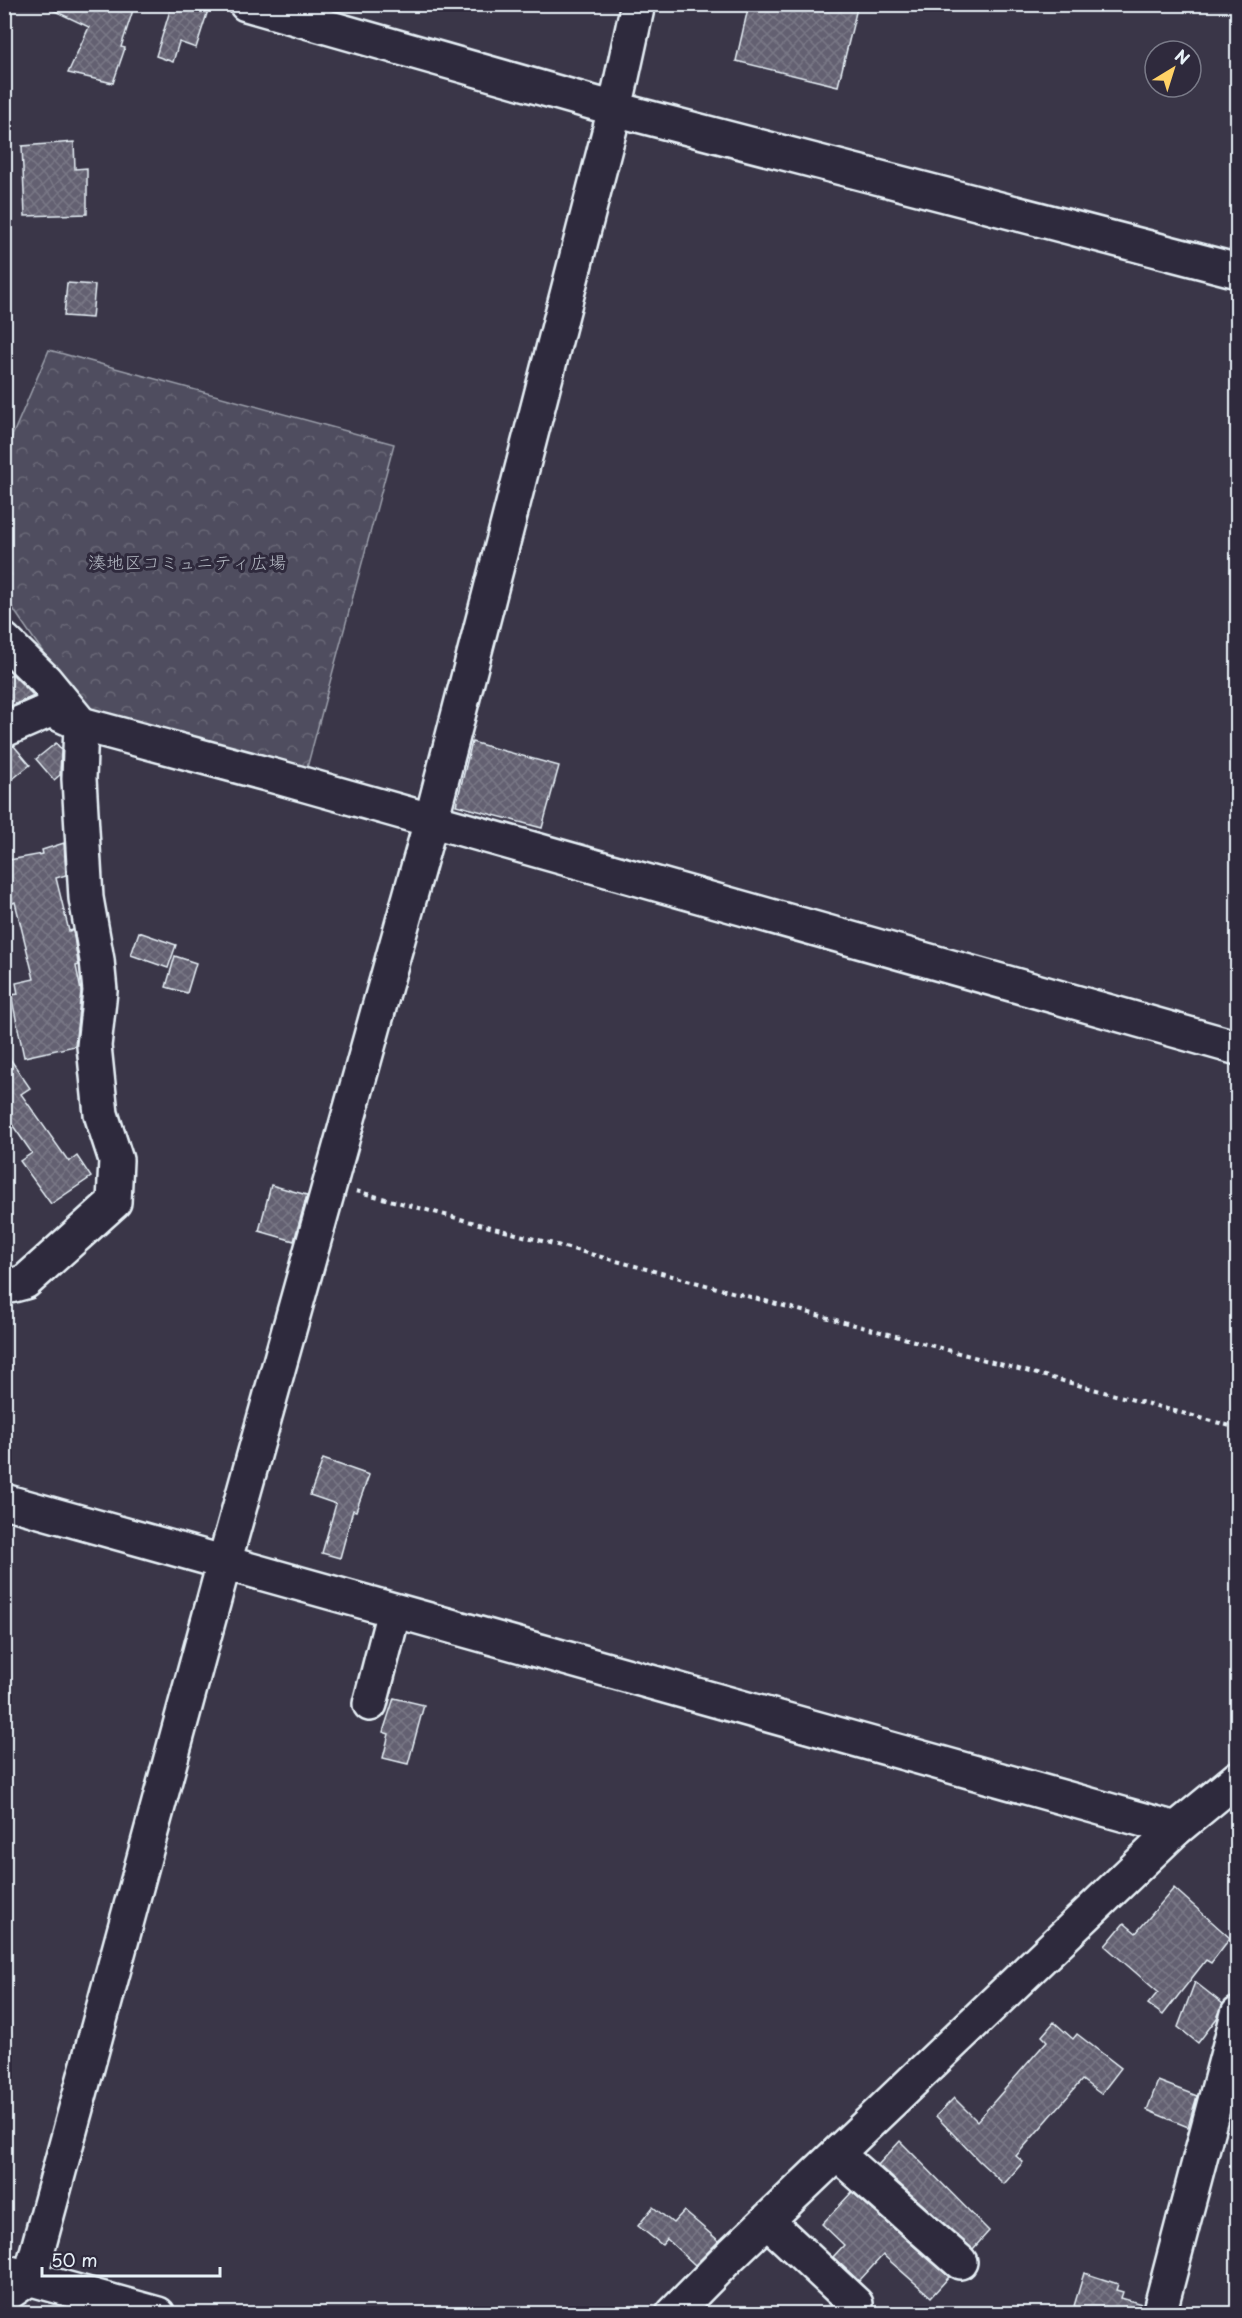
<svg xmlns="http://www.w3.org/2000/svg" width="1242" height="2318" font-family="'Playpen Sans','Klee One',sans-serif">
<style>
.park{fill:url(#park-crowns);stroke:#9ca0ac;stroke-width:1.5}
.building{fill:url(#building-cross-hatch);stroke:#e8f1f8;stroke-width:1.5}
.lines{fill:none;stroke-linecap:round;stroke-linejoin:round}
.minor-casing{stroke:#e8f1f8;stroke-width:38}
.path{stroke:#e8f1f8;stroke-width:4;stroke-dasharray:4.5 4.5;stroke-linecap:butt}
.minor{stroke:#2f2a3d;stroke-width:33}
.labels{text-anchor:middle;stroke-width:6;stroke-linejoin:round;paint-order:stroke}
.park-label{font-size:18px;fill:#b3b8c2;stroke:#2f2a3d}
</style>
<defs>
<pattern id="park-crowns" width="20" height="18" patternUnits="userSpaceOnUse" patternTransform="scale(1.5)"><rect width="20" height="18" fill="#504e5f"/><path d="M2 6a3 3 0 1 1 6 0M12 15a3 3 0 1 1 6 0" fill="none" stroke="#696877"/></pattern>
<pattern id="building-cross-hatch" width="8" height="8" patternUnits="userSpaceOnUse" patternTransform="scale(1.5)"><rect width="8" height="8" fill="#636171"/><path d="M0 0l8 8M0 8l8-8" fill="none" stroke="#797886"/></pattern>
</defs>
<rect width="100%" height="100%" fill="#3a3648"/>
<filter id="ink" filterUnits="userSpaceOnUse"><feTurbulence type="fractalNoise" baseFrequency=".0167" numOctaves="2"/><feDisplacementMap in="SourceGraphic" scale="12" xChannelSelector="R" yChannelSelector="G"/><feConvolveMatrix kernelMatrix="1 2 1 2 8 2 1 2 1" color-interpolation-filters="sRGB"/></filter>
<g filter="url(#ink)">
<!-- park -->
<path class="park" d="M49,350L394,444L305,775L86,715L5,597L4,455Z"/>
<!-- building -->
<g class="building">
<path d="M40,4H135L121,47L125,48L113,83L68,73L89,27Z"/>
<path d="M172,4H210L196,48L179,42L173,62L156,56Z"/>
<path d="M749,4H858L838,86L736,61Z"/>
<path d="M74,142L75,169L87,168V214L25,216L22,146Z"/>
<path d="M67,283L95,285L92,318L64,316Z"/>
<path d="M12,674L34,696L4,709V679Z"/>
<path d="M472,742L559,766L542,828L456,805Z"/>
<path d="M56,743L61,749L60,775L54,780L36,759Z"/>
<path d="M14,746L30,765L4,786V748Z"/>
<path d="M64,843L66,875L56,878L69,931L73,930L78,963L79,965L76,966L81,991L75,1046L24,1057L11,995L18,994L16,983L34,979L15,902L4,907V861L43,854L42,850Z"/>
<path d="M139,932L176,945L168,968L131,955Z"/>
<path d="M175,956L196,963L187,993L166,987Z"/>
<path d="M4,1050L30,1088L21,1094L69,1162L77,1156L91,1177L51,1204L20,1161L32,1153L4,1113Z"/>
<path d="M271,1185L307,1195L294,1241L259,1231Z"/>
<path d="M323,1459L369,1475L356,1511L353,1510L340,1558L322,1553L336,1504L310,1495Z"/>
<path d="M394,1698L424,1705L408,1764L383,1758L389,1734L383,1732Z"/>
<path d="M1174,1888L1230,1938L1211,1963L1206,1960L1163,2015L1148,2004L1158,1992L1105,1946L1124,1923L1136,1933Z"/>
<path d="M1195,1982L1223,2004L1217,2018L1198,2043L1178,2027Z"/>
<path d="M1054,2022L1073,2039L1077,2034L1121,2068L1101,2094L1082,2080L1016,2156L1023,2162L1004,2184L979,2161L936,2116L954,2098L977,2121L1047,2041L1042,2036Z"/>
<path d="M1158,2081L1197,2096L1188,2127L1147,2110Z"/>
<path d="M900,2141L989,2231L973,2249L878,2165Z"/>
<path d="M852,2192L949,2277L931,2297L883,2255L859,2281L833,2257L844,2245L822,2224Z"/>
<path d="M653,2207L673,2223L684,2211L719,2241L695,2265L667,2239L662,2245L638,2226Z"/>
<path d="M1084,2273L1118,2284L1116,2290L1123,2292L1121,2298L1142,2304L1141,2313H1097L1074,2306Z"/>
</g>
<g class="lines">
<defs>
<g id="minor">
<path d="M246,4L615,109L1238,271"/>
<path d="M4,640L45,680L81,724L79,779L86,898L97,960L100,991L94,1046L101,1114L116,1160L114,1202L25,1282L10,1286L4,1285"/>
<path d="M4,730L50,710L81,724L274,776L1238,1048"/>
<path d="M4,1501L1176,1829"/>
<path d="M370,1704L394,1611"/>
<path d="M837,2154L960,2262"/>
<path d="M767,2221L856,2304"/>
<path d="M10,2273L158,2314"/>
<path d="M4,2296L30,2278L224,1563L431,821L615,109L638,4"/>
<path d="M673,2314L732,2254L1176,1829L1238,1778"/>
<path d="M1159,2314L1238,2014"/>
</g>
</defs>
<!-- minor casing -->
<use href="#minor" class="minor-casing"/>
<!-- path -->
<path class="path" d="M356,1191L1238,1428"/>
<!-- minor -->
<use href="#minor" class="minor"/>
</g>
</g>
<g class="labels">
<!-- park labels -->
<g class="park-label">
<text x="187" y="569">湊地区コミュニティ広場</text>
</g>
</g>
<!-- margin -->
<rect width="1242" height="2318" fill="none" stroke="#2f2a3d" stroke-width="24"/>
<rect x="12" y="12" width="1218" height="2294" fill="none" stroke="#e8f1f8" stroke-width="2" filter="url(#ink)"/>
<!-- north arrow -->
<g transform="translate(1173 69) rotate(38)"><circle r="28" fill="#2f2a3d" stroke="#797a88" stroke-width="1.5"/>
<path d="M0-4.5L10 22L0 15L-10 22Z" fill="#ffd166"/>
<text y="-9" font-size="16" font-weight="bold" text-anchor="middle" fill="#e8f1f8">N</text>
</g>
<!-- scale -->
<path d="M42 2267v9h178v-9" fill="none" stroke="#e8f1f8" stroke-width="3"/>
<text x="51" y="2267" font-size="18" fill="#e8f1f8" stroke="#2f2a3d" stroke-width="4.5" paint-order="stroke">50 m</text>
</svg>
